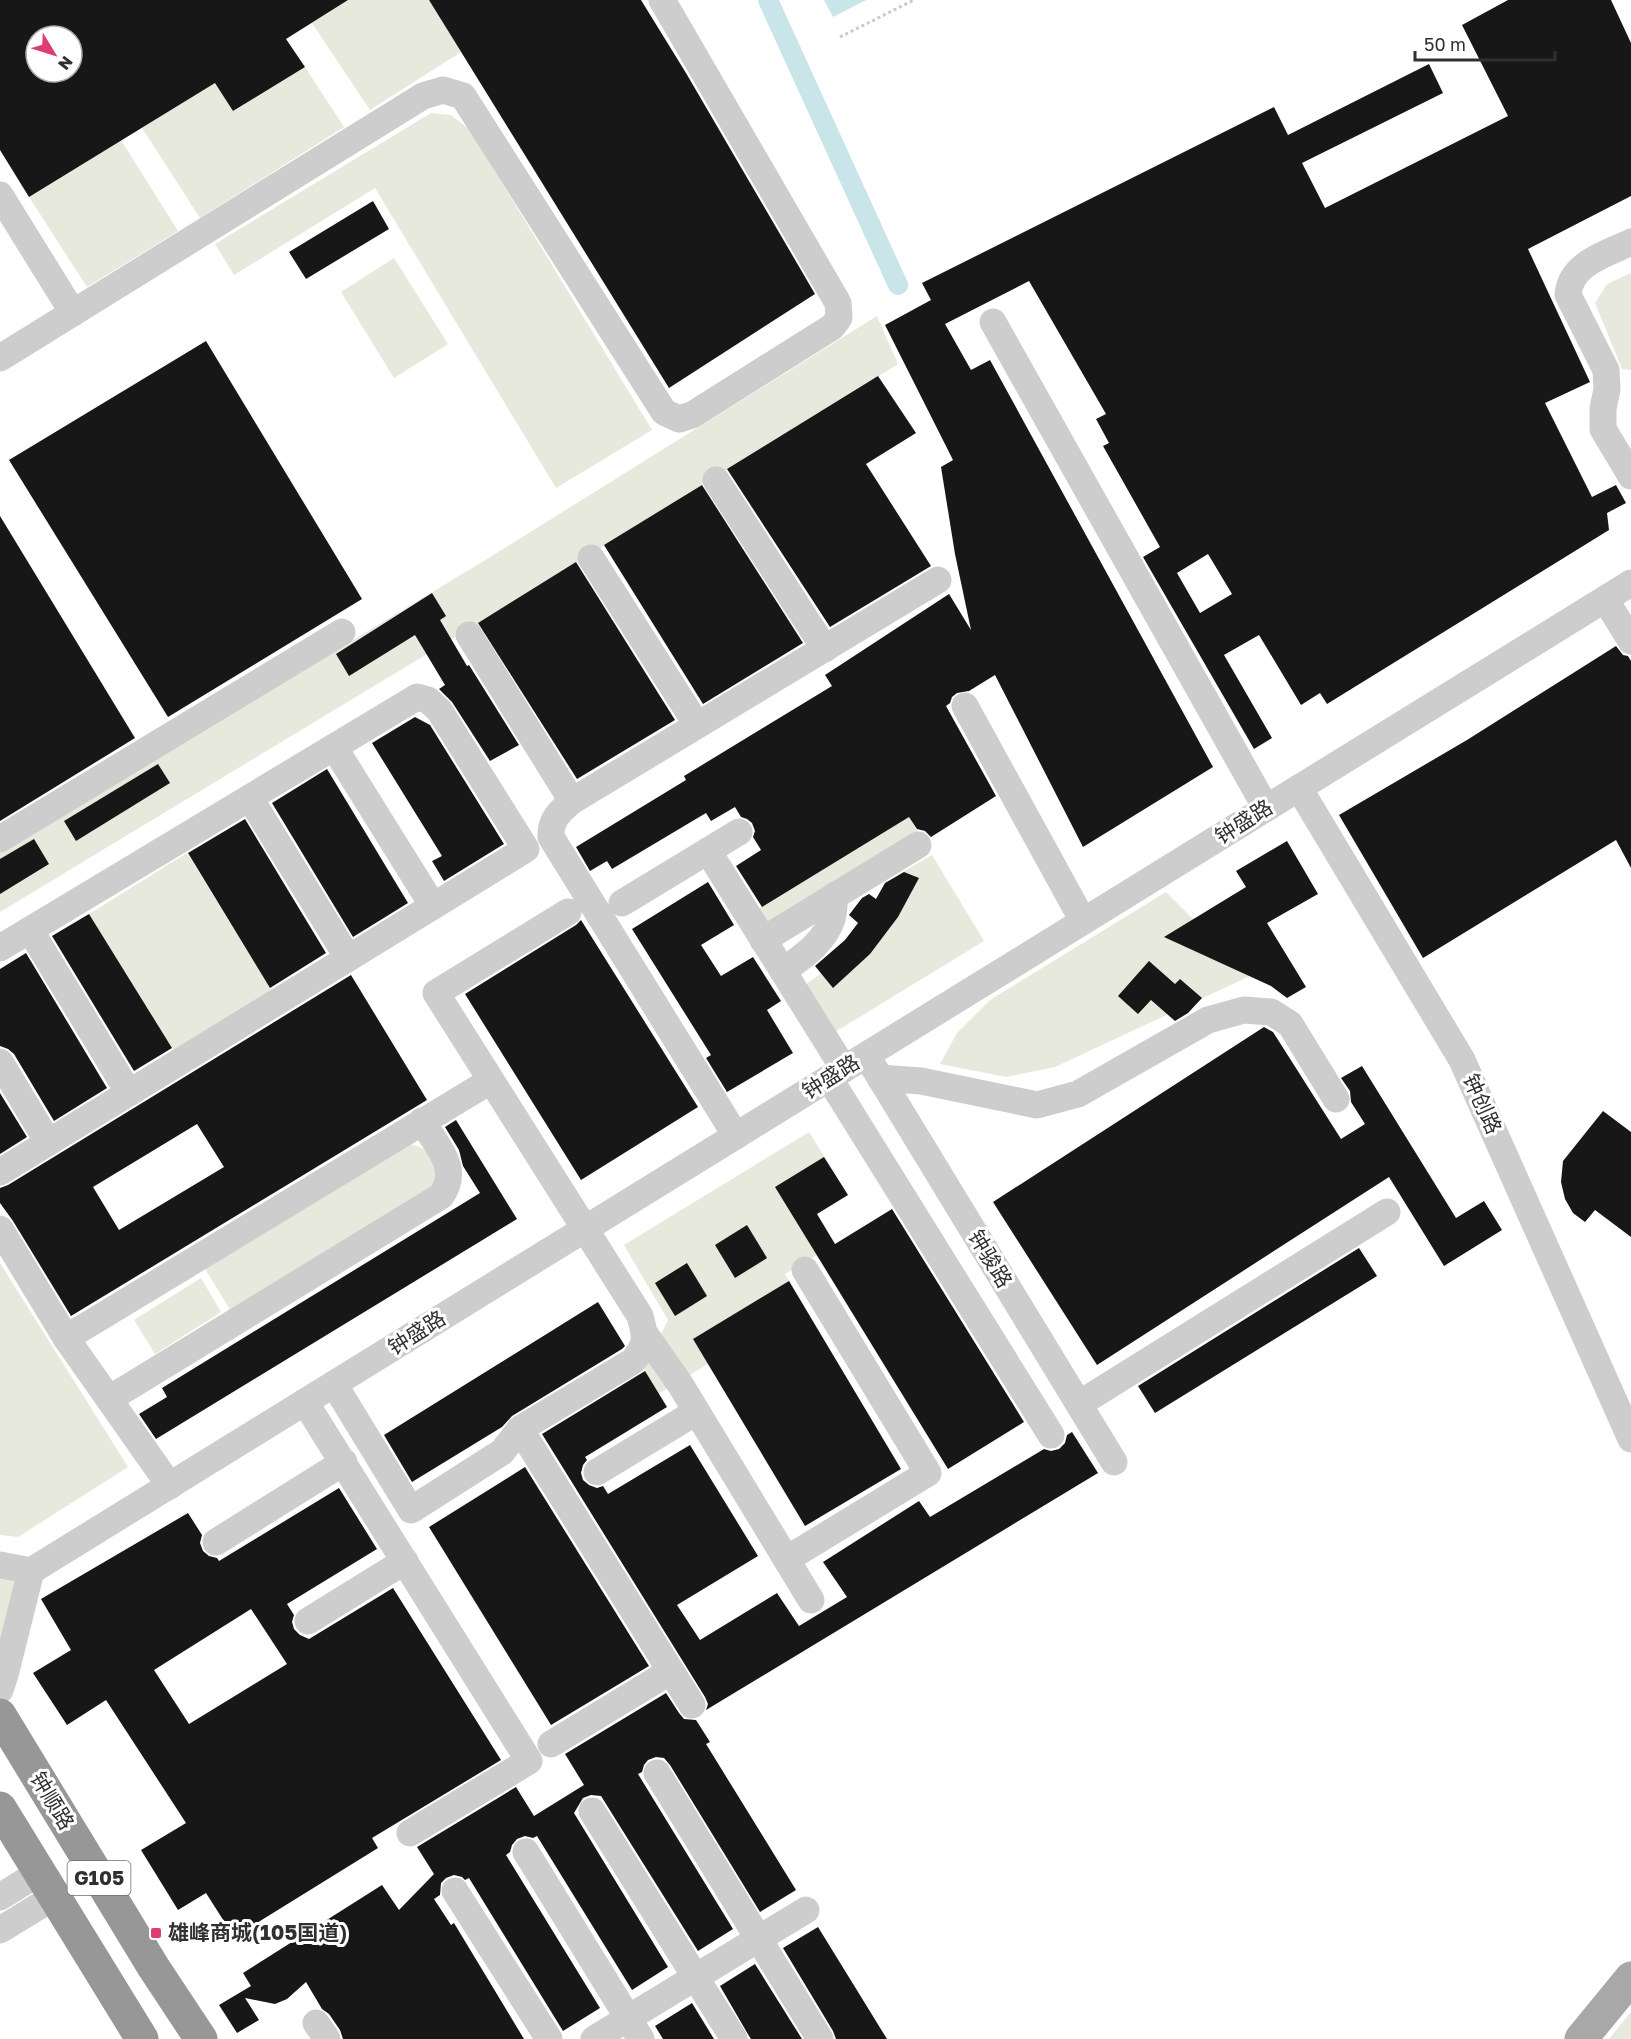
<svg xmlns="http://www.w3.org/2000/svg" width="1631" height="2039" font-family="'Golos Text','Noto Sans SC',sans-serif">
<style>
.green{fill:#e6e9dc}
.water{fill:#cae5e9}
.lines{fill:none;stroke-linecap:round;stroke-linejoin:round}
.canal{stroke:#cae5e9;stroke-width:20}
.building{fill:#171717;fill-rule:evenodd}
.path{stroke:#cacaca;stroke-width:3;stroke-dasharray:3 3;stroke-linecap:butt}
.minor{stroke:#cdcdcd;stroke-width:27}
.major{stroke:#a8a8a8;stroke-width:33}
.highway{stroke:#979797;stroke-width:33}
.poi-dot{fill:#dc3e72;stroke:#fff;stroke-width:2}
.labels{text-anchor:middle;stroke-width:6;stroke-linejoin:round;paint-order:stroke}
.shield{fill:#fff;stroke:#6e6e6e;stroke-width:1.5}
.shield-label{font-size:20px;font-weight:bold;fill:#303030}
.street-label{font-size:21px;fill:#303030;stroke:#fff}
.poi-label{font-size:21px;font-weight:bold;fill:#303030;stroke:#fff;text-anchor:start}
</style>
<rect width="100%" height="100%" fill="#fff"/>
<!-- green -->
<g class="green">
<path d="M348,0H429L461,52L370,110L312,23Z"/>
<path d="M305,67L344,127L200,218L142,128L215,83L234,111Z"/>
<path d="M431,113L451,115L470,130L652,430L556,488L375,188L234,275L215,244Z"/>
<path d="M121,140L178,231L87,287L29,197Z"/>
<path d="M394,258L448,344L394,378L341,292Z"/>
<path d="M1631,273V370L1622,369L1595,303L1607,284Z"/>
<path d="M877,316L898,364L475,625L0,912V853L487,559Z"/>
<path d="M909,817L919,833L767,927L757,910Z"/>
<path d="M187,853L274,995L177,1056L89,914Z"/>
<path d="M932,855L984,941L835,1032L805,985L838,961L876,915L899,874Z"/>
<path d="M1166,892L1250,976L1055,1067L1006,1077L940,1064L957,1033L990,1000Z"/>
<path d="M809,1132L848,1195L817,1214L835,1244L785,1274L789,1281L694,1340L708,1364L658,1394L644,1369L668,1320L624,1245Z"/>
<path d="M407,1144C424,1146 431,1153 440,1167L434,1190L232,1313L204,1267Z"/>
<path d="M0,1263L128,1467L18,1537L0,1535Z"/>
<path d="M201,1278L221,1312L155,1354L134,1320Z"/>
<path d="M0,1579L16,1582L0,1649Z"/>
<path d="M1631,2012V2039H1609Z"/>
</g>
<!-- water -->
<path class="water" d="M824,0H866L833,17Z"/>
<g class="lines">
<!-- canal -->
<path class="canal" d="M768,0L898,285"/>
</g>
<!-- building -->
<g class="building">
<path d="M0,0H348L286,39L305,67L233,111L215,83L29,197L0,150ZM36,36H72V72H36Z"/>
<path d="M429,0H641L686,73L815,294L669,388Z"/>
<path d="M1508,0H1611L1631,43V196L1528,249L1590,382L1545,403L1592,497L1616,485L1626,503L1607,513L1609,530L1327,704L1320,693L1301,705L1259,635L1224,655L1272,738L1254,749L1143,557L1160,547L1103,446L1109,443L1096,419L1106,414L1029,281L945,324L971,370L990,360L1213,767L1083,847L995,675L969,691L957,693L952,697L950,703L946,706L996,796L931,837L925,831L917,829L909,817L762,907L736,866L761,850L753,837L755,831L752,823L747,819L741,817L735,807L711,821L706,813L612,869L607,861L590,871L576,847L686,780L684,776L832,686L825,675L949,594L971,630L955,554L941,467L953,460L885,325L931,300L922,283L1274,107L1288,135L1429,64L1443,93L1302,163L1325,208L1508,116L1462,25ZM1208,554L1232,594L1200,613L1177,573Z"/>
<path d="M373,201L389,229L306,279L289,252Z"/>
<path d="M206,341L362,599L168,717L9,460Z"/>
<path d="M878,376L916,433L866,464L931,566L830,627L727,469Z"/>
<path d="M702,485L803,643L703,704L604,545Z"/>
<path d="M0,516L135,738L0,821Z"/>
<path d="M576,562L675,720L577,779L478,623Z"/>
<path d="M432,593L446,616L440,620L467,666L469,665L519,745L490,761L452,702L439,689L445,685L415,635L349,676L336,654Z"/>
<path d="M1616,646L1623,655L1628,656L1631,661V868L1616,840L1423,958L1339,815L1467,740Z"/>
<path d="M415,717L430,725L504,844L444,881L432,861L442,856L372,743Z"/>
<path d="M158,764L170,783L76,841L64,821Z"/>
<path d="M327,769L408,903L353,937L272,803Z"/>
<path d="M245,819L326,953L270,988L188,853Z"/>
<path d="M34,839L49,864L0,894V859Z"/>
<path d="M1287,841L1318,894L1267,923L1306,987L1287,998L1271,986L1164,937L1246,887L1236,871Z"/>
<path d="M904,872L919,878L898,917L870,954L833,988L815,966L845,940L858,923L849,915L862,898L869,894L876,899L885,883Z"/>
<path d="M708,882L734,925L701,945L721,976L753,957L781,1001L767,1010L793,1053L727,1092L706,1058L711,1055L632,929Z"/>
<path d="M89,914L172,1048L134,1071L52,936Z"/>
<path d="M581,920L698,1107L581,1180L465,994L576,925Z"/>
<path d="M26,953L107,1088L54,1121L14,1054L8,1049L0,1046V969Z"/>
<path d="M1149,961L1175,984L1180,979L1202,998L1188,1013L1175,1021L1151,1000L1138,1014L1118,996Z"/>
<path d="M351,975L427,1100L71,1316L13,1221L0,1203V1188L8,1185ZM197,1124L224,1167L119,1230L93,1187Z"/>
<path d="M1264,1027L1273,1032L1341,1139L1365,1124L1351,1102L1350,1091L1341,1078L1362,1066L1456,1218L1484,1201L1502,1230L1444,1266L1389,1177L1097,1365L993,1202Z"/>
<path d="M0,1093L27,1137L0,1154Z"/>
<path d="M1603,1111L1631,1132V1237L1595,1210L1585,1222L1573,1213L1565,1199L1561,1182L1563,1161Z"/>
<path d="M456,1120L517,1219L156,1439L139,1414L167,1397L162,1388L480,1193L463,1166L459,1150L445,1127Z"/>
<path d="M824,1157L848,1195L817,1214L835,1244L892,1209L1024,1422L948,1469L775,1187Z"/>
<path d="M747,1225L767,1258L735,1278L715,1245Z"/>
<path d="M1359,1248L1377,1276L1155,1413L1138,1386Z"/>
<path d="M687,1263L707,1296L675,1316L655,1283Z"/>
<path d="M789,1281L901,1469L805,1526L693,1339Z"/>
<path d="M598,1302L625,1346L622,1349L512,1416L502,1427L412,1482L384,1435Z"/>
<path d="M645,1371L667,1407L585,1457L587,1460L583,1465L581,1473L583,1480L589,1485L597,1488L603,1486L608,1494L690,1445L758,1556L677,1605L700,1640L777,1593L799,1626L847,1597L823,1562L919,1501L930,1517L1044,1449L1051,1451L1059,1449L1065,1443L1067,1435L1072,1432L1098,1473L706,1710L708,1704L705,1697L542,1434Z"/>
<path d="M525,1467L649,1666L551,1725L429,1527Z"/>
<path d="M339,1488L377,1549L287,1604L294,1615L292,1622L294,1629L300,1635L309,1639L393,1588L501,1760L372,1838L378,1848L234,1937L206,1893L178,1910L141,1850L186,1823L106,1700L67,1725L33,1673L71,1650L41,1599L188,1513L202,1535L200,1543L203,1551L209,1556L217,1558L219,1561ZM251,1609L287,1664L189,1724L154,1670Z"/>
<path d="M666,1693L679,1713L684,1719L696,1720L710,1742L706,1744L796,1890L760,1912L670,1765L664,1758L656,1757L648,1760L644,1765L642,1772L638,1774L733,1929L698,1951L601,1796L591,1795L583,1798L574,1813L668,1967L632,1990L537,1836L533,1838L525,1836L517,1839L512,1845L510,1852L506,1855L600,2008L563,2031L469,1878L465,1880L462,1877L454,1875L446,1878L441,1883L440,1895L434,1899L451,1925L454,1923L524,2039H343L340,2030L329,2014L322,2009L306,1982L287,1999L275,2004L245,1998L259,2020L237,2033L219,2005L251,1986L243,1973L382,1885L399,1910L434,1874L417,1847L516,1787L534,1816L584,1785L565,1754Z"/>
<path d="M818,1927L887,2039H836L833,2031L783,1948Z"/>
<path d="M755,1964L802,2039H751L749,2036L720,1986Z"/>
<path d="M692,2003L714,2039H663L655,2026Z"/>
</g>
<g class="lines">
<!-- path -->
<path class="path" d="M840,37L914,0"/>
<!-- minor -->
<g class="minor">
<path d="M0,195L73,313"/>
<path d="M1631,242C1607,254 1570,263 1568,295L1606,370L1607,389L1603,409V429L1631,476"/>
<path d="M993,322L1266,808"/>
<path d="M0,358L423,96L443,90L463,96L664,412L679,419L692,415L832,327L839,318L838,303L662,0"/>
<path d="M716,480L825,649"/>
<path d="M591,558L697,725"/>
<path d="M1605,599L1631,641"/>
<path d="M469,635L572,801"/>
<path d="M965,706L1083,921"/>
<path d="M334,747L433,906"/>
<path d="M1299,788L1462,1060L1631,1439"/>
<path d="M250,798L348,958"/>
<path d="M0,839L342,632"/>
<path d="M708,851L844,1069"/>
<path d="M622,903L739,832"/>
<path d="M30,930L129,1093"/>
<path d="M763,940L918,845"/>
<path d="M0,948L417,697L428,700L439,710L526,849L0,1172"/>
<path d="M783,971C802,957 824,943 832,919C834,912 834,903 835,895"/>
<path d="M0,1062L48,1142"/>
<path d="M873,1066L1114,1462"/>
<path d="M829,1078L1051,1435"/>
<path d="M880,1078L921,1081L1037,1105L1078,1094L1208,1020L1244,1010L1271,1012L1290,1024L1336,1099"/>
<path d="M736,1136L551,837C550,820 560,811 572,801L938,580"/>
<path d="M0,1229L66,1338L170,1486"/>
<path d="M645,1334L680,1384L811,1600"/>
<path d="M66,1338L490,1081"/>
<path d="M334,1384L411,1510L502,1452L520,1429L633,1361C647,1344 646,1337 640,1316L436,993L568,912"/>
<path d="M109,1399L441,1196C461,1168 437,1147 422,1121"/>
<path d="M305,1402L529,1761L410,1833"/>
<path d="M1079,1404L1387,1212"/>
<path d="M520,1429L692,1705"/>
<path d="M597,1472L696,1412"/>
<path d="M216,1542L344,1462"/>
<path d="M787,1559L928,1473L805,1270"/>
<path d="M0,1565L31,1571"/>
<path d="M31,1571L1631,583"/>
<path d="M308,1621L405,1561"/>
<path d="M0,1690L5,1675L31,1571"/>
<path d="M551,1744L671,1671"/>
<path d="M657,1773L820,2039"/>
<path d="M592,1811L734,2039"/>
<path d="M526,1852L641,2039"/>
<path d="M455,1891L549,2039"/>
<path d="M0,1897L40,1872"/>
<path d="M0,1930L54,1897"/>
<path d="M316,2023L327,2039"/>
<path d="M594,2039L806,1910"/>
</g>
<!-- major -->
<path class="major" d="M1581,2039L1631,1978"/>
<!-- highway -->
<g class="highway">
<path d="M0,1715L154,1968L201,2039"/>
<path d="M0,1808L142,2039"/>
</g>
</g>
<!-- markers -->
<rect class="poi-dot" x="150" y="1927" width="12" height="12" rx="3"/>
<g class="labels">
<!-- shield labels -->
<rect class="shield" x="67.5" y="1861" width="63" height="34" rx="4.5"/>
<g class="shield-label">
<text x="99" y="1885">G105</text>
</g>
<!-- street labels -->
<g class="street-label">
<text transform="translate(1244 822) rotate(-32)" y="7">钟盛路</text>
<text transform="translate(831 1077) rotate(-32)" y="7">钟盛路</text>
<text transform="translate(1482 1104) rotate(66)" y="7">钟创路</text>
<text transform="translate(990 1259) rotate(59)" y="7">钟骏路</text>
<text transform="translate(417 1333) rotate(-32)" y="7">钟盛路</text>
<text transform="translate(52 1801) rotate(59)" y="7">钟顺路</text>
</g>
<!-- poi labels -->
<g class="poi-label">
<text x="168" y="1940">雄峰商城(105国道)</text>
</g>
</g>
<!-- north arrow -->
<g transform="translate(54 54) rotate(128)"><circle r="28" fill="#ffffff" stroke="#acacac" stroke-width="1.5"/>
<path d="M0-4.5L10 22L0 15L-10 22Z" fill="#dc3e72"/>
<text y="-9" font-size="16" font-weight="bold" text-anchor="middle" fill="#303030">N</text>
</g>
<!-- scale -->
<path d="M1415 51v9h140v-9" fill="none" stroke="#303030" stroke-width="3"/>
<text x="1424" y="51" font-size="18" fill="#303030" stroke="#ffffff" stroke-width="4.5" paint-order="stroke">50 m</text>
</svg>
